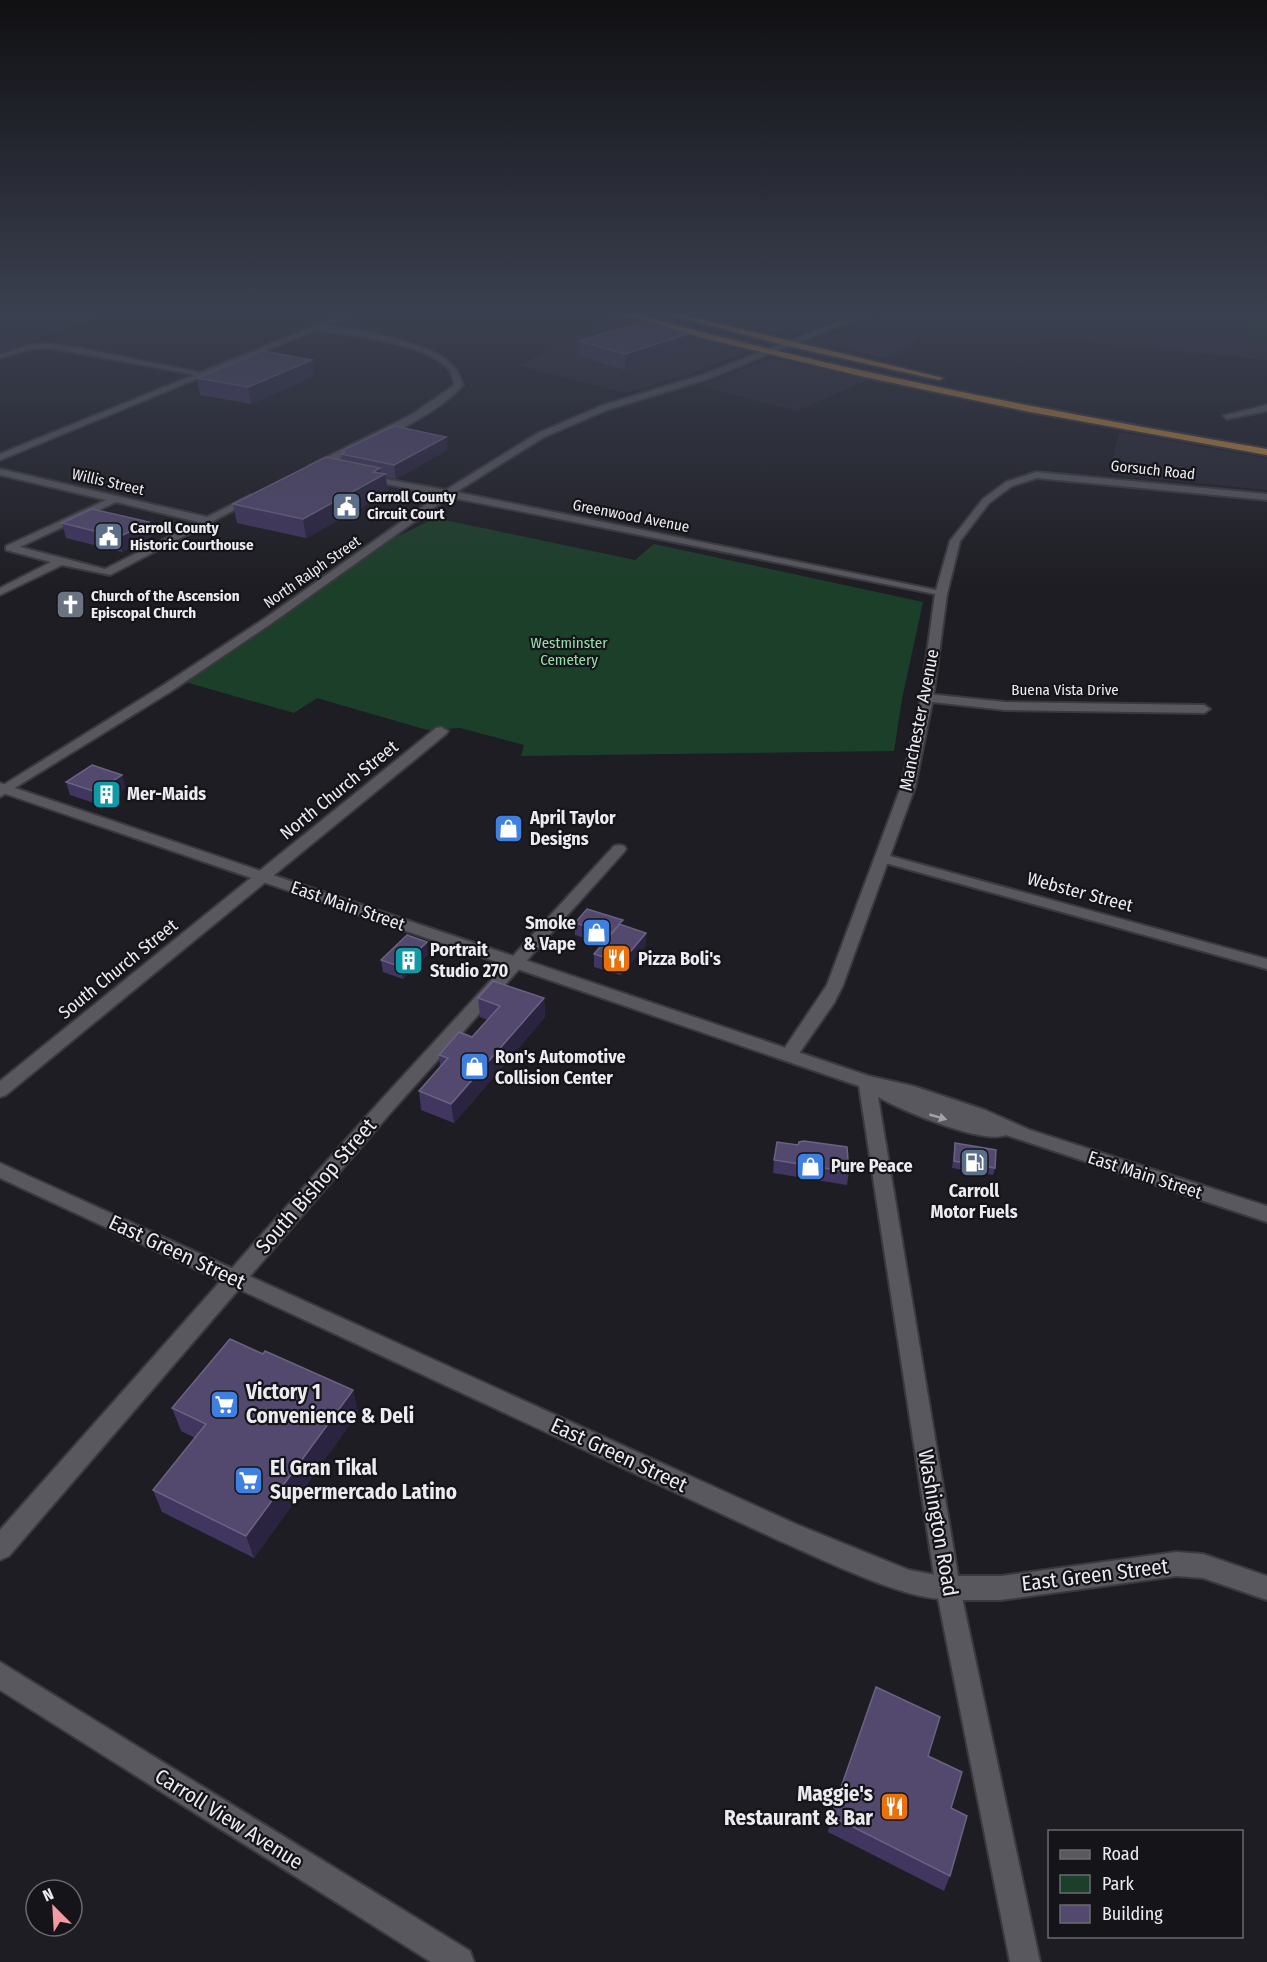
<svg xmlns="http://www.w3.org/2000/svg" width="1267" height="1962" font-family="'Fira Sans Condensed',sans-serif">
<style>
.built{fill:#292732}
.green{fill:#1c3f29}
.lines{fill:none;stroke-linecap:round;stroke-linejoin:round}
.minor-casing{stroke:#3a393e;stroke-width:4}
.tertiary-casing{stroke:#3a393e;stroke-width:4}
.secondary-casing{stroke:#3a393e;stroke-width:4}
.trunk-casing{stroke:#3a393e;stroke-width:4}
.minor{fill:#59585f;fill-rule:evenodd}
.tertiary{fill:#59585f;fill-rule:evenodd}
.secondary{fill:#59585f;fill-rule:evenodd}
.trunk{fill:#c88a36;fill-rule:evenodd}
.wall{fill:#41365f}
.shaded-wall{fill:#2b2440}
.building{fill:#53496f;stroke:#6b6283;stroke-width:1.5}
.oneway{fill:#a2a2a8}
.labels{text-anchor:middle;stroke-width:4.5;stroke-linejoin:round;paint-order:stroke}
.far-street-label{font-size:15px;fill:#ecebf0;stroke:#151419}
.far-poi-label{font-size:15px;font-weight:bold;fill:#ecebf0;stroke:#151419;text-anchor:start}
.far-park-label{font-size:15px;fill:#91e0ac;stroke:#151419}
.street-label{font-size:18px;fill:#ecebf0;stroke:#151419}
.poi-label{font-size:18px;font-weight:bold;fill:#ecebf0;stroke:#151419;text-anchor:start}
.near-street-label{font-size:21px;fill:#ecebf0;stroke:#151419}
.near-poi-label{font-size:21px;font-weight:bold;fill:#ecebf0;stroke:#151419;text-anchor:start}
</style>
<rect width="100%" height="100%" fill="#1e1d23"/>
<!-- built -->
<g class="built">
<path d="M0,314H108L0,352Z"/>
<path d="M699,314H846L792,336L751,329Z"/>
<path d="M887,314H1267V360L1027,336H919L916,342L885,359L816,341Z"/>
<path d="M612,315L675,333L747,352L694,373L626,393L519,366Z"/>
<path d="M771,358L867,380L797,411L700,386Z"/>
<path d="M1119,432L1267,458V490L1109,474Z"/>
</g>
<!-- green -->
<g class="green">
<path d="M1249,321L1267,322V343L1250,342Z"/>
<path d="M435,518L635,560L654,544L923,602L902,699L894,751L521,756L524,745L460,728L427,730L317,698L294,713L185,682L388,541Z"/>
</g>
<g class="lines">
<defs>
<g id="minor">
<path d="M787,314H821L817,316H791Z"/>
<path d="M314,326C342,324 422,342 445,359C455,366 459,373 463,385C435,418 356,451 315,470H309V466L411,415L455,385C453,381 452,375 450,371C430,344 350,335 317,330Z"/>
<path d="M49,344L80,348L207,374L203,376L49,348L31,349L0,358V354L30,345Z"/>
<path d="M778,345L782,347L781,349L708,379L607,410L544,437L456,492L941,591L947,594L945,596L449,497L272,623L170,692L0,797V787L162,686L264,619L439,495L363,479V475L446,490L538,433L601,406L702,375Z"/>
<path d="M1267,405V411L1227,419L1223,416Z"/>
<path d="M0,469L207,517L251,495L259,497L110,575L62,565L0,595V588L51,562L6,550V546L106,500L0,475ZM116,502L198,522L105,569L20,547Z"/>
<path d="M927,694L1005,702L1204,705L1210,709L1204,713L1005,710L923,701L921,698L923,695Z"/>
<path d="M441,727L448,731L446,734L6,1095L0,1097V1081L436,728Z"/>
<path d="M619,845L624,846L626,849L624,852L393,1110L9,1556L0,1560V1530L381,1100L614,846Z"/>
<path d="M883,854L1267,959V969L878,861L876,858L878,855Z"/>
<path d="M1176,1552L1203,1554L1267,1576V1600L1203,1578L1176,1576L1001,1600H948L939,1597L936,1588L939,1579L948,1576H1001Z"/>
<path d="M0,1662L470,1951L474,1962H431L0,1690Z"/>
</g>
<g id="tertiary">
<path d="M344,314H354L0,460V454Z"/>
<path d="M859,314H869L781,349L774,347Z"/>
<path d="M1036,472L1267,494V500L1037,478L1012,486L989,503L960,541L947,594L933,698L915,787L843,985L834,1003L795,1059H783L780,1055L827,985L901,787L921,698L935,594L950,541L983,499L1006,482Z"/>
<path d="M0,1163L798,1525L909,1570L957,1579L960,1588L957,1597C923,1610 816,1556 780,1541L0,1178Z"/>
</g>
<path id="secondary" d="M0,783L869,1076L913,1086L985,1110L1030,1130L1267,1206V1222L1006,1135C983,1145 901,1110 878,1097L960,1588L1040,1962H1010L936,1588L859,1086L0,792Z"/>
<g id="trunk">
<path d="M623,314H635C843,372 1054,412 1267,449V455L1025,411L865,377L703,338Z"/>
<path d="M667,314H679L943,378L939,380L787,346Z"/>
</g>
</defs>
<!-- minor casing -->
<use href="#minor" class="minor-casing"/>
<!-- tertiary casing -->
<use href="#tertiary" class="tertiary-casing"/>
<!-- secondary casing -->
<use href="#secondary" class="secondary-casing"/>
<!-- trunk casing -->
<use href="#trunk" class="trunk-casing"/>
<!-- minor -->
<use href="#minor" class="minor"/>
<!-- tertiary -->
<use href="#tertiary" class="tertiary"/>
<!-- secondary -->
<use href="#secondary" class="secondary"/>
<!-- trunk -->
<use href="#trunk" class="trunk"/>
</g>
<!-- wall -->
<g class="wall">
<path d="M579,341L688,349L625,370L580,357Z"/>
<path d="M314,376L251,404L200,395L197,378Z"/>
<path d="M446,437L447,450L396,479L386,477L388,493L306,538L237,523L233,504L342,460L341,451Z"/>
<path d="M149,522L152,536L122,552L66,538L62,523Z"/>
<path d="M122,775L125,788L100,805L70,795L66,782Z"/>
<path d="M575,923L623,925L646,945L621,975L594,967V954L602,944L575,935Z"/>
<path d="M428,954L403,979L383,972L381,960Z"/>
<path d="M478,998H544L545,1017L454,1123L421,1110L419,1091L440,1067L439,1055L472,1037L488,1020L480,1017Z"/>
<path d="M955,1143L995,1168L993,1175L952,1168Z"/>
<path d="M774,1160L849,1172L847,1185L773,1173Z"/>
<path d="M263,1354L353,1390L358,1413L254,1558L162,1512L153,1490L195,1438L181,1431L172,1408Z"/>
<path d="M928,1756L951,1808L950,1876L944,1891L828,1832L831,1816Z"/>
</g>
<!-- shaded-wall -->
<g class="shaded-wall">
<path d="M688,334V349L625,370V354Z"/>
<path d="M312,360L314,376L251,404L248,387Z"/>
<path d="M446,437L447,450L396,479L394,465Z"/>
<path d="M380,468L381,477L385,474L388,493L306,538L303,519L373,472Z"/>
<path d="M149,522L152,536L122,552L119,537Z"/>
<path d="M122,775L125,788L100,805L96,792Z"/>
<path d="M646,933V945L621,975V963Z"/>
<path d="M427,942L428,954L403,979L401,967Z"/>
<path d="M544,998L545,1017L454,1123L451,1104Z"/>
<path d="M353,1390L358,1413L254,1558L246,1536Z"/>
</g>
<!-- building -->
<g class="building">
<path d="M643,322L688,334L625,354L579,341Z"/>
<path d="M263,351L312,360L248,387L197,378Z"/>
<path d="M394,426L446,437L394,465L341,454L345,452L341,451Z"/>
<path d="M326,457L380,468L373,472L385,474L303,519L233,504Z"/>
<path d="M92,509L149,522L119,537L62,523Z"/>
<path d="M92,765L122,775L96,792L66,782Z"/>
<path d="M587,909L623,920L619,924L646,933L621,963L594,954L619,925L610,934L575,923Z"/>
<path d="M407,935L427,942L401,967L381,960Z"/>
<path d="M493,981L544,998L451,1104L419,1091L448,1058L439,1055L459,1032L472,1037L500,1006L478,998Z"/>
<path d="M804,1141L847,1147L849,1172L774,1160L777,1142L798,1145L799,1142Z"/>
<path d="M955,1143L996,1150L995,1168L954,1161Z"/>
<path d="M230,1339L263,1354L265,1351L353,1390L246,1536L153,1490L206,1424L172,1408Z"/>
<path d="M876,1687L940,1717L928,1756L962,1772L951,1808L967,1816L950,1876L831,1816Z"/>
</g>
<!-- one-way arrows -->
<defs><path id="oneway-solid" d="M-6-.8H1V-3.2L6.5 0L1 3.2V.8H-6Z" transform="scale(1.5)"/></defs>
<use class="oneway" href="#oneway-solid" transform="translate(938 1117) rotate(16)"/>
<!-- sky -->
<linearGradient id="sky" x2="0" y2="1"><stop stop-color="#101013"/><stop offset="0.53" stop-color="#3b4050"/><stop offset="1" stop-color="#3b4050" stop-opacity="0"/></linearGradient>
<rect width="1267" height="589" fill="url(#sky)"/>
<!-- icons -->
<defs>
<symbol id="civic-square" viewBox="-11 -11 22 22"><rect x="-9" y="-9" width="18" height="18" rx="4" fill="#5c6f8a" stroke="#151419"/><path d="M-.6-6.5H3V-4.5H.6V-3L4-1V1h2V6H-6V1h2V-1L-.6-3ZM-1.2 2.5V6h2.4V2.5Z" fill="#fff"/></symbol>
<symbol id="church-square" viewBox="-11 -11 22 22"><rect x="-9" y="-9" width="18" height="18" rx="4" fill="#6b7280" stroke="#151419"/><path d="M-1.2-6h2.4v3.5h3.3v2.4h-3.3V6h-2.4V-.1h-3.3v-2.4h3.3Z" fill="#fff"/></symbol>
<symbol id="building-square" viewBox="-11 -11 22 22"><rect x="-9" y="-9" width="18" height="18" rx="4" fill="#0f9aa8" stroke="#151419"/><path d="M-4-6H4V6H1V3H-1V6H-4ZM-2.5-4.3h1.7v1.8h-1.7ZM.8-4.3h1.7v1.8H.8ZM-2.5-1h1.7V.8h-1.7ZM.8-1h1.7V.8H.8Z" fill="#fff"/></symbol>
<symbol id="shop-square" viewBox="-11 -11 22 22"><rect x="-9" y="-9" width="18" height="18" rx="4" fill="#3f7fe0" stroke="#151419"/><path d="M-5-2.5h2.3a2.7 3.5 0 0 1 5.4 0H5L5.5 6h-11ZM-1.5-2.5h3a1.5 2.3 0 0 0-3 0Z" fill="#fff"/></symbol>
<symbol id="restaurant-square" viewBox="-11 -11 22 22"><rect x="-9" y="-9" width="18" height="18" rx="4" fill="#e8710a" stroke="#151419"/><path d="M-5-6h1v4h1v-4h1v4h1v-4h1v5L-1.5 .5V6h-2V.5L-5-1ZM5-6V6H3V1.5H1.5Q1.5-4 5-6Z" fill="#fff"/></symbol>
<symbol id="fuel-square" viewBox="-11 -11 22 22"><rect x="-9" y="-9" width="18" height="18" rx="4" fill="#5c6f8a" stroke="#151419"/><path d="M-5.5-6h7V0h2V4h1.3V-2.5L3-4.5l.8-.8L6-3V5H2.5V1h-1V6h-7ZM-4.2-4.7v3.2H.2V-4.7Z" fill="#fff"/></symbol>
<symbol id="supermarket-square" viewBox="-11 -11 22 22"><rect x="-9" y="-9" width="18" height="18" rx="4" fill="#3f7fe0" stroke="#151419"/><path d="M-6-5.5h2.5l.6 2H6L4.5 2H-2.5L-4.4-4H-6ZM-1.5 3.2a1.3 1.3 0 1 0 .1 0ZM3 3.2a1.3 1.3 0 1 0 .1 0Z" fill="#fff"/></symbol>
</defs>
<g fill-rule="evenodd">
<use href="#civic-square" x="330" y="490" width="33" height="33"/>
<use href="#civic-square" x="92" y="520" width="33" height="33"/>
<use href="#church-square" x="54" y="588" width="33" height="33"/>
<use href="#building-square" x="90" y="778" width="33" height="33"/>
<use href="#shop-square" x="492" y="812" width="33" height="33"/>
<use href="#shop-square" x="580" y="916" width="33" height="33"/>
<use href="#restaurant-square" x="600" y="942" width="33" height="33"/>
<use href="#building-square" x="392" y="944" width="33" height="33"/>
<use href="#shop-square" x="458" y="1050" width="33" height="33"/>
<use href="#fuel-square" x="958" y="1146" width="33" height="33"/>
<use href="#shop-square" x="794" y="1150" width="33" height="33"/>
<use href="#supermarket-square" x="208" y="1388" width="33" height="33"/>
<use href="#supermarket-square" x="232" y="1464" width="33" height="33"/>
<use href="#restaurant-square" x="878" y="1790" width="33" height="33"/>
</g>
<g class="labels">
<!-- far-street labels -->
<g class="far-street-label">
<text transform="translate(1153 470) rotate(6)" y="5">Gorsuch Road</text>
<text transform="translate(108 482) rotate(13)" y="5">Willis Street</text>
<text transform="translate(631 516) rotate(11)" y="5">Greenwood Avenue</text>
<text transform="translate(312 572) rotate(-35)" y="5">North Ralph Street</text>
<text x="1065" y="695">Buena Vista Drive</text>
</g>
<!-- far-poi labels -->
<g class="far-poi-label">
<text x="367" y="502">Carroll County<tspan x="367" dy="17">Circuit Court</tspan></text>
<text x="130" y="533">Carroll County<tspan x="130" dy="17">Historic Courthouse</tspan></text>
<text x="91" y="601">Church of the Ascension<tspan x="91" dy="17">Episcopal Church</tspan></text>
</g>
<!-- far-park labels -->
<g class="far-park-label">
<text x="569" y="648">Westminster<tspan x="569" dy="17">Cemetery</tspan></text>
</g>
<!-- street labels -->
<g class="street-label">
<text transform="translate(919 720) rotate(-79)" y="6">Manchester Avenue</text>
<text transform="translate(339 790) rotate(-39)" y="6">North Church Street</text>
<text transform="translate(1080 892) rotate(15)" y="6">Webster Street</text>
<text transform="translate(348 906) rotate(19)" y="6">East Main Street</text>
<text transform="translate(118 969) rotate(-39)" y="6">South Church Street</text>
<text transform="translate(1145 1175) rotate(18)" y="6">East Main Street</text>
</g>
<!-- poi labels -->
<g class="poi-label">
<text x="127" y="800">Mer-Maids</text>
<text x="530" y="824">April Taylor<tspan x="530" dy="21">Designs</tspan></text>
<text x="576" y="929" text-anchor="end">Smoke<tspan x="576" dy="21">&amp; Vape</tspan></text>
<text x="430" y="956">Portrait<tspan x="430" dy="21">Studio 270</tspan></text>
<text x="638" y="965">Pizza Boli's</text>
<text x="495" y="1063">Ron's Automotive<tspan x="495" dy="21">Collision Center</tspan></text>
<text x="831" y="1172">Pure Peace</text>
<text x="974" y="1197" text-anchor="middle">Carroll<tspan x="974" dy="21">Motor Fuels</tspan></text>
</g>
<!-- near-street labels -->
<g class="near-street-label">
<text transform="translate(316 1186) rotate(-49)" y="7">South Bishop Street</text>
<text transform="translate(177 1252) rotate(25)" y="7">East Green Street</text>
<text transform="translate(619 1455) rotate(25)" y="7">East Green Street</text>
<text transform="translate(938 1523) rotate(80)" y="7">Washington Road</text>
<text transform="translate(1095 1575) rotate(-7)" y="7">East Green Street</text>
<text transform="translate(229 1819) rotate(32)" y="7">Carroll View Avenue</text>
</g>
<!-- near-poi labels -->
<g class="near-poi-label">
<text x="246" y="1399">Victory 1<tspan x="246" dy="24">Convenience &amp; Deli</tspan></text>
<text x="270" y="1475">El Gran Tikal<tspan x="270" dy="24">Supermercado Latino</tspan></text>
<text x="873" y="1801" text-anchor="end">Maggie's<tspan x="873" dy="24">Restaurant &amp; Bar</tspan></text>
</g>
</g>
<!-- legend -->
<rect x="1048" y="1830" width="195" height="108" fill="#151419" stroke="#6b6a6f" stroke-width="1.5"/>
<rect x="1060" y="1850" width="30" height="9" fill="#59585f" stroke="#6b6a6f" stroke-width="1.5"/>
<text x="1102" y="1860" font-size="18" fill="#ecebf0">Road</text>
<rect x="1060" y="1875" width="30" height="18" fill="#1c3f29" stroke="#6b6a6f" stroke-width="1.5"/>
<text x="1102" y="1890" font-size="18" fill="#ecebf0">Park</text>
<rect x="1060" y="1905" width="30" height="18" fill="#53496f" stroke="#6b6a6f" stroke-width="1.5"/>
<text x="1102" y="1920" font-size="18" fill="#ecebf0">Building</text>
<!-- north arrow -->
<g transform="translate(54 1908) rotate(336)"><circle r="28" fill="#151419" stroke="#6b6a6f" stroke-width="1.5"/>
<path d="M0-4.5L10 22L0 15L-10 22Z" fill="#f49aa3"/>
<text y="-9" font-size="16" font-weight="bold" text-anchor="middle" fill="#ecebf0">N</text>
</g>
</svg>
